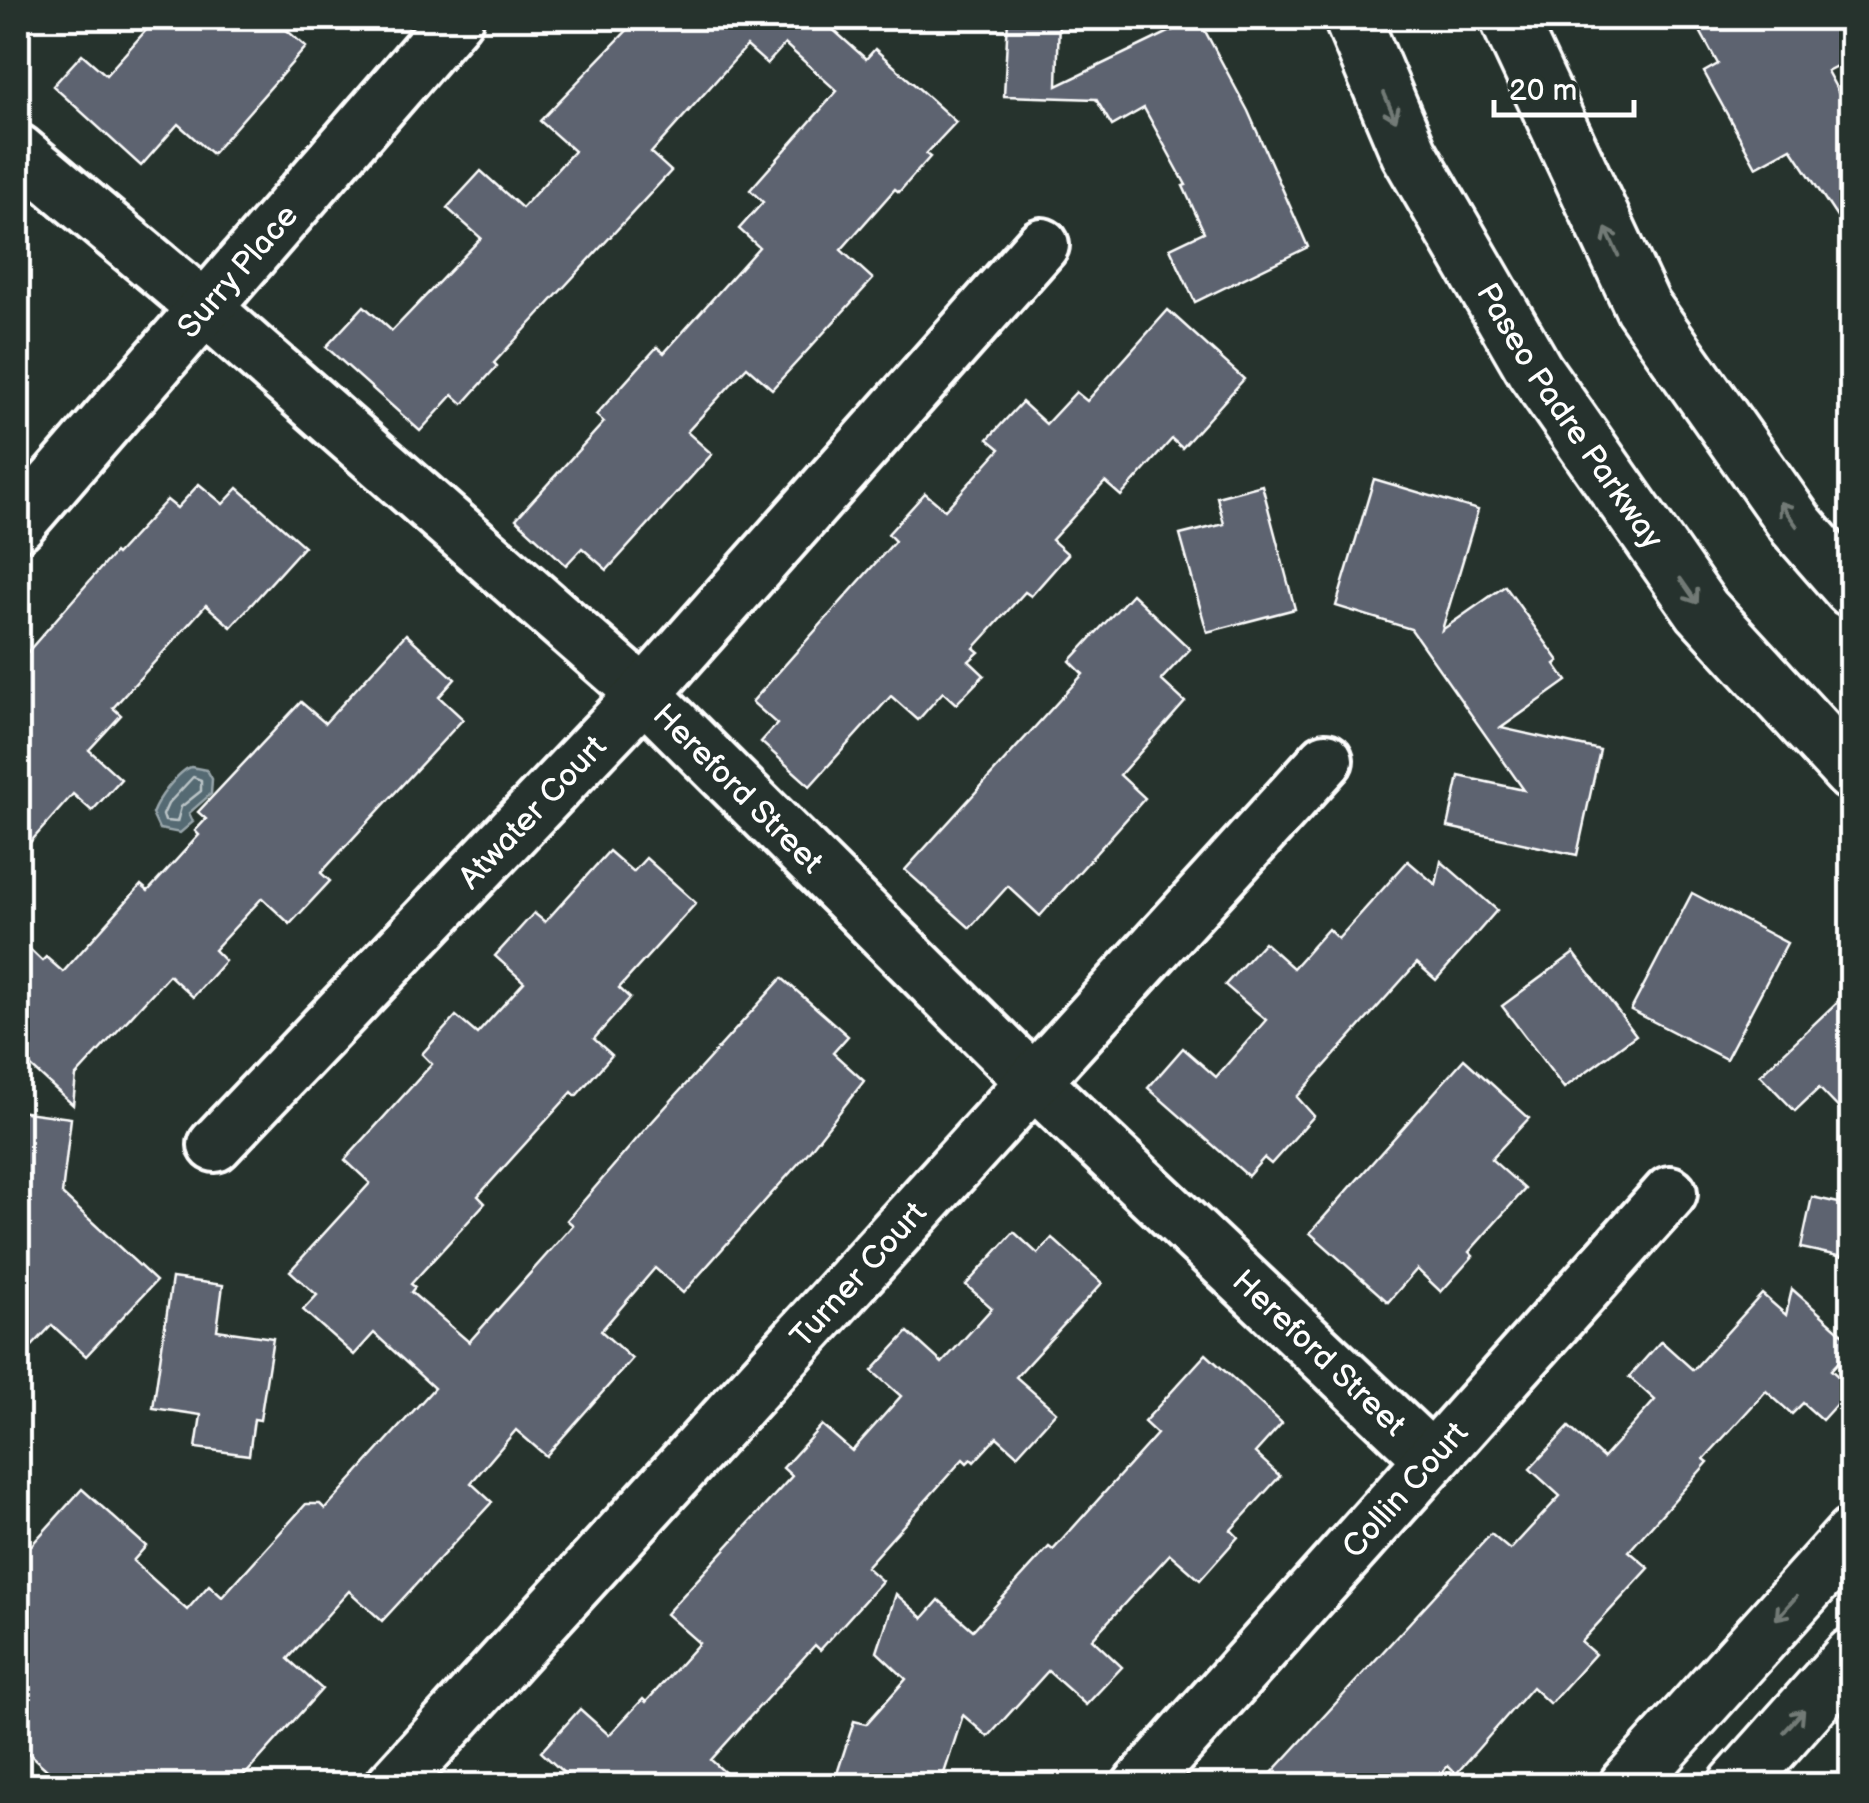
<svg xmlns="http://www.w3.org/2000/svg" width="1869" height="1803" font-family="'Balsamiq Sans',sans-serif">
<style>
.water{fill:#556b73;stroke:#99a6ab;stroke-width:2.5}
.lines{fill:none;stroke-linecap:round;stroke-linejoin:round}
.shore{stroke:#bbc4c7;stroke-width:2.5}
.building{fill:#5d6370;stroke:#fff;stroke-width:2.5}
.street-casing{stroke:#fff;stroke-width:60}
.secondary-casing{stroke:#fff;stroke-width:62}
.street{stroke:#26332d;stroke-width:52}
.secondary{stroke:#26332d;stroke-width:55}
.oneway{stroke:#727a76}
.labels{text-anchor:middle;stroke-width:10;stroke-linejoin:round;paint-order:stroke}
.street-label{font-size:32px;fill:#fff;stroke:#26332d}
</style>
<rect width="100%" height="100%" fill="#26332d"/>
<filter id="ink" filterUnits="userSpaceOnUse"><feTurbulence type="fractalNoise" baseFrequency=".01" numOctaves="2"/><feDisplacementMap in="SourceGraphic" scale="20" xChannelSelector="R" yChannelSelector="G"/><feConvolveMatrix kernelMatrix="1 2 1 2 8 2 1 2 1" color-interpolation-filters="sRGB"/></filter>
<g filter="url(#ink)">
<!-- water -->
<path class="water" d="M191,767L207,770L212,779L211,794L189,813L193,822L180,833L159,829L152,814C157,800 178,771 191,767Z"/>
<g class="lines">
<!-- shore -->
<path class="shore" d="M193,777L201,780V791L181,807L177,822L165,821L163,815L168,804Z"/>
</g>
<!-- building -->
<g class="building">
<path d="M157,18H273L306,47L212,154L178,124L141,166L53,86L82,54L106,75Z"/>
<path d="M639,18H820L866,59L875,49L956,122L926,154L930,157L899,192L895,189L841,250L873,279L772,389L747,367L687,432L712,454L607,570L582,548L566,565L516,519L604,422L596,415L657,347L664,353L759,247L739,229L763,202L750,190L837,91L785,44L767,64L747,46L651,153L671,171L494,363L497,366L463,404L453,395L420,431L326,347L364,306L392,331L481,238L447,208L481,171L522,208L574,151L540,121Z"/>
<path d="M1008,18H1059L1057,86L1198,18L1248,111L1308,247L1195,302L1170,248L1204,232L1183,186L1186,185L1144,108L1112,126L1096,99L1004,96Z"/>
<path d="M1693,18H1844L1852,32V58L1827,71L1852,117V240L1791,148L1756,167L1704,72L1718,64Z"/>
<path d="M1168,310L1244,379L1182,448L1172,439L1121,496L1105,482L1052,540L1068,554L1031,596L1025,592L974,648L979,652L969,661L984,675L956,704L943,692L918,720L891,696L810,786L761,742L777,724L752,702L895,541L888,534L925,493L945,510L1000,449L988,439L1022,402L1046,424L1076,392L1087,401Z"/>
<path d="M1374,479L1478,510L1442,630L1505,586L1559,661L1555,664L1567,681L1501,728L1600,750L1577,855L1448,827L1459,776L1524,790L1411,629L1336,606Z"/>
<path d="M199,484L223,504L238,488L304,546L231,627L206,605L113,708L121,715L89,750L121,779L92,811L73,794L18,856V663L114,553L116,555L167,500L177,508Z"/>
<path d="M1262,485L1295,609L1207,632L1180,535L1224,524L1217,497Z"/>
<path d="M1132,594L1190,649L1161,680L1185,702L1120,775L1145,798L1040,916L1008,886L970,928L905,870L1083,674L1070,661Z"/>
<path d="M406,634L455,679L439,697L463,719L321,873L330,881L290,924L262,898L214,950L225,961L193,997L169,975L76,1076L73,1105L18,1055V938L42,961L46,957L63,972L141,885L148,891L199,835L195,831L206,819L198,812L301,702L325,723Z"/>
<path d="M609,851L633,872L646,858L696,903L619,988L630,998L594,1039L612,1055L576,1096L572,1092L478,1196L485,1203L411,1284L415,1287L411,1292L469,1342L573,1225L567,1220L641,1134L782,978L848,1036L833,1053L864,1081L806,1155L683,1293L655,1268L601,1331L632,1359L546,1456L516,1430L471,1483L492,1502L382,1621L349,1591L288,1659L322,1689L235,1786H65L18,1744V1560L82,1489L146,1546L133,1561L187,1610L209,1585L222,1597L306,1504H320L325,1509L434,1388L374,1333L354,1355L303,1310L317,1295L290,1271L370,1183L345,1160L432,1064L422,1054L456,1016L477,1034L524,982L495,956L534,913L545,922Z"/>
<path d="M1408,861L1436,885L1441,861L1497,910L1436,980L1417,963L1297,1097L1314,1116L1271,1164L1264,1158L1248,1176L1148,1088L1183,1048L1216,1077L1266,1020L1225,985L1264,942L1293,968L1328,929L1338,939Z"/>
<path d="M1692,893L1787,943L1726,1059L1631,1010Z"/>
<path d="M1574,953L1636,1035L1564,1088L1502,1006Z"/>
<path d="M1852,988V1122L1819,1088L1795,1111L1760,1075Z"/>
<path d="M1464,1059L1529,1118L1491,1159L1525,1189L1469,1252L1473,1256L1441,1292L1417,1269L1388,1302L1310,1233Z"/>
<path d="M18,1111L71,1118L62,1194L156,1281L86,1356L52,1325L18,1361Z"/>
<path d="M1812,1197L1852,1206V1259L1801,1248Z"/>
<path d="M1014,1232L1038,1254L1052,1238L1102,1283L1016,1377L1056,1412L1017,1455L997,1437L974,1462L971,1459L967,1463L963,1459L866,1567L882,1581L820,1650L815,1645L711,1760L740,1786H578L541,1752L580,1709L609,1735L643,1699L646,1702L699,1643L666,1614L792,1476L783,1468L822,1425L852,1451L901,1396L872,1371L908,1332L942,1363L992,1308L966,1285Z"/>
<path d="M172,1278L223,1285L217,1330L273,1338L260,1420L254,1419L249,1455L196,1448L201,1415L153,1408Z"/>
<path d="M1792,1289L1852,1342V1348L1831,1370L1851,1388L1822,1420L1803,1403L1792,1414L1766,1391L1704,1459L1708,1462L1629,1551L1649,1568L1581,1642L1595,1654L1550,1704L1532,1687L1456,1774L1448,1766L1430,1786H1260L1491,1534L1510,1550L1560,1496L1530,1469L1569,1427L1603,1458L1655,1400L1629,1377L1661,1341L1693,1370L1762,1294L1786,1315Z"/>
<path d="M1206,1354L1282,1423L1255,1453L1280,1476L1231,1530L1238,1537L1200,1580L1170,1554L1092,1639L1122,1667L1086,1705L1048,1671L988,1737L963,1715L940,1786H833L854,1721L866,1724L906,1679L877,1652L896,1594L923,1618L939,1600L973,1630L1049,1547L1053,1550L1157,1434L1144,1422Z"/>
</g>
<g class="lines">
<defs>
<g id="street">
<path id="s1" d="M18,151L206,309L644,694L1032,1080L1432,1459"/>
<path id="s2" d="M18,524L456,18"/>
<path id="s3" d="M215,1145L644,694L1042,245"/>
<path id="s4" d="M392,1786L1326,760"/>
<path id="s5" d="M1139,1786L1670,1193"/>
</g>
<g id="secondary">
<path id="s6" d="M1352,18L1409,153L1535,371L1702,610L1852,773"/>
<path d="M1508,18L1643,307L1797,526L1852,589"/>
<path d="M1627,1786L1852,1536"/>
<path d="M1736,1786L1852,1656"/>
</g>
</defs>
<!-- street casing -->
<use href="#street" class="street-casing"/>
<!-- secondary casing -->
<use href="#secondary" class="secondary-casing"/>
<!-- street -->
<use href="#street" class="street"/>
<!-- secondary -->
<use href="#secondary" class="secondary"/>
</g>
<!-- one-way arrows -->
<defs><path id="oneway-shaft" d="M-6 0H5M1.5-3L5.5 0L1.5 3" fill="none" stroke-width="1.6" stroke-linecap="round" stroke-linejoin="round" transform="scale(2.5)"/></defs>
<g class="oneway">
<use href="#oneway-shaft" transform="translate(1390 107) rotate(67)"/>
<use href="#oneway-shaft" transform="translate(1612 242) rotate(-115)"/>
<use href="#oneway-shaft" transform="translate(1788 514) rotate(-126)"/>
<use href="#oneway-shaft" transform="translate(1689 591) rotate(55)"/>
<use href="#oneway-shaft" transform="translate(1786 1608) rotate(132)"/>
<use href="#oneway-shaft" transform="translate(1794 1721) rotate(-48)"/>
</g>
</g>
<g class="labels">
<!-- street labels -->
<g class="street-label">
<text dy="11" stroke="none"><textPath href="#s2" startOffset="335">Surry Place</textPath></text>
<text dy="11" stroke="none"><textPath href="#s6" startOffset="455">Paseo Padre Parkway</textPath></text>
<text dy="11" stroke="none"><textPath href="#s1" startOffset="962">Hereford Street</textPath></text>
<text dy="11" stroke="none"><textPath href="#s3" startOffset="460">Atwater Court</textPath></text>
<text dy="11" stroke="none"><textPath href="#s4" startOffset="692">Turner Court</textPath></text>
<text dy="11" stroke="none"><textPath href="#s1" startOffset="1772">Hereford Street</textPath></text>
<text dy="11" stroke="none"><textPath href="#s5" startOffset="398">Collin Court</textPath></text>
</g>
</g>
<!-- margin -->
<rect width="1869" height="1803" fill="none" stroke="#26332d" stroke-width="60"/>
<rect x="30" y="30" width="1809" height="1743" fill="none" stroke="#fff" stroke-width="4" filter="url(#ink)"/>
<!-- scale -->
<path d="M1494 100v15h140v-15" fill="none" stroke="#ffffff" stroke-width="5"/>
<text x="1509" y="100" font-size="30" fill="#ffffff" stroke="#26332d" stroke-width="8" paint-order="stroke">20 m</text>
</svg>
